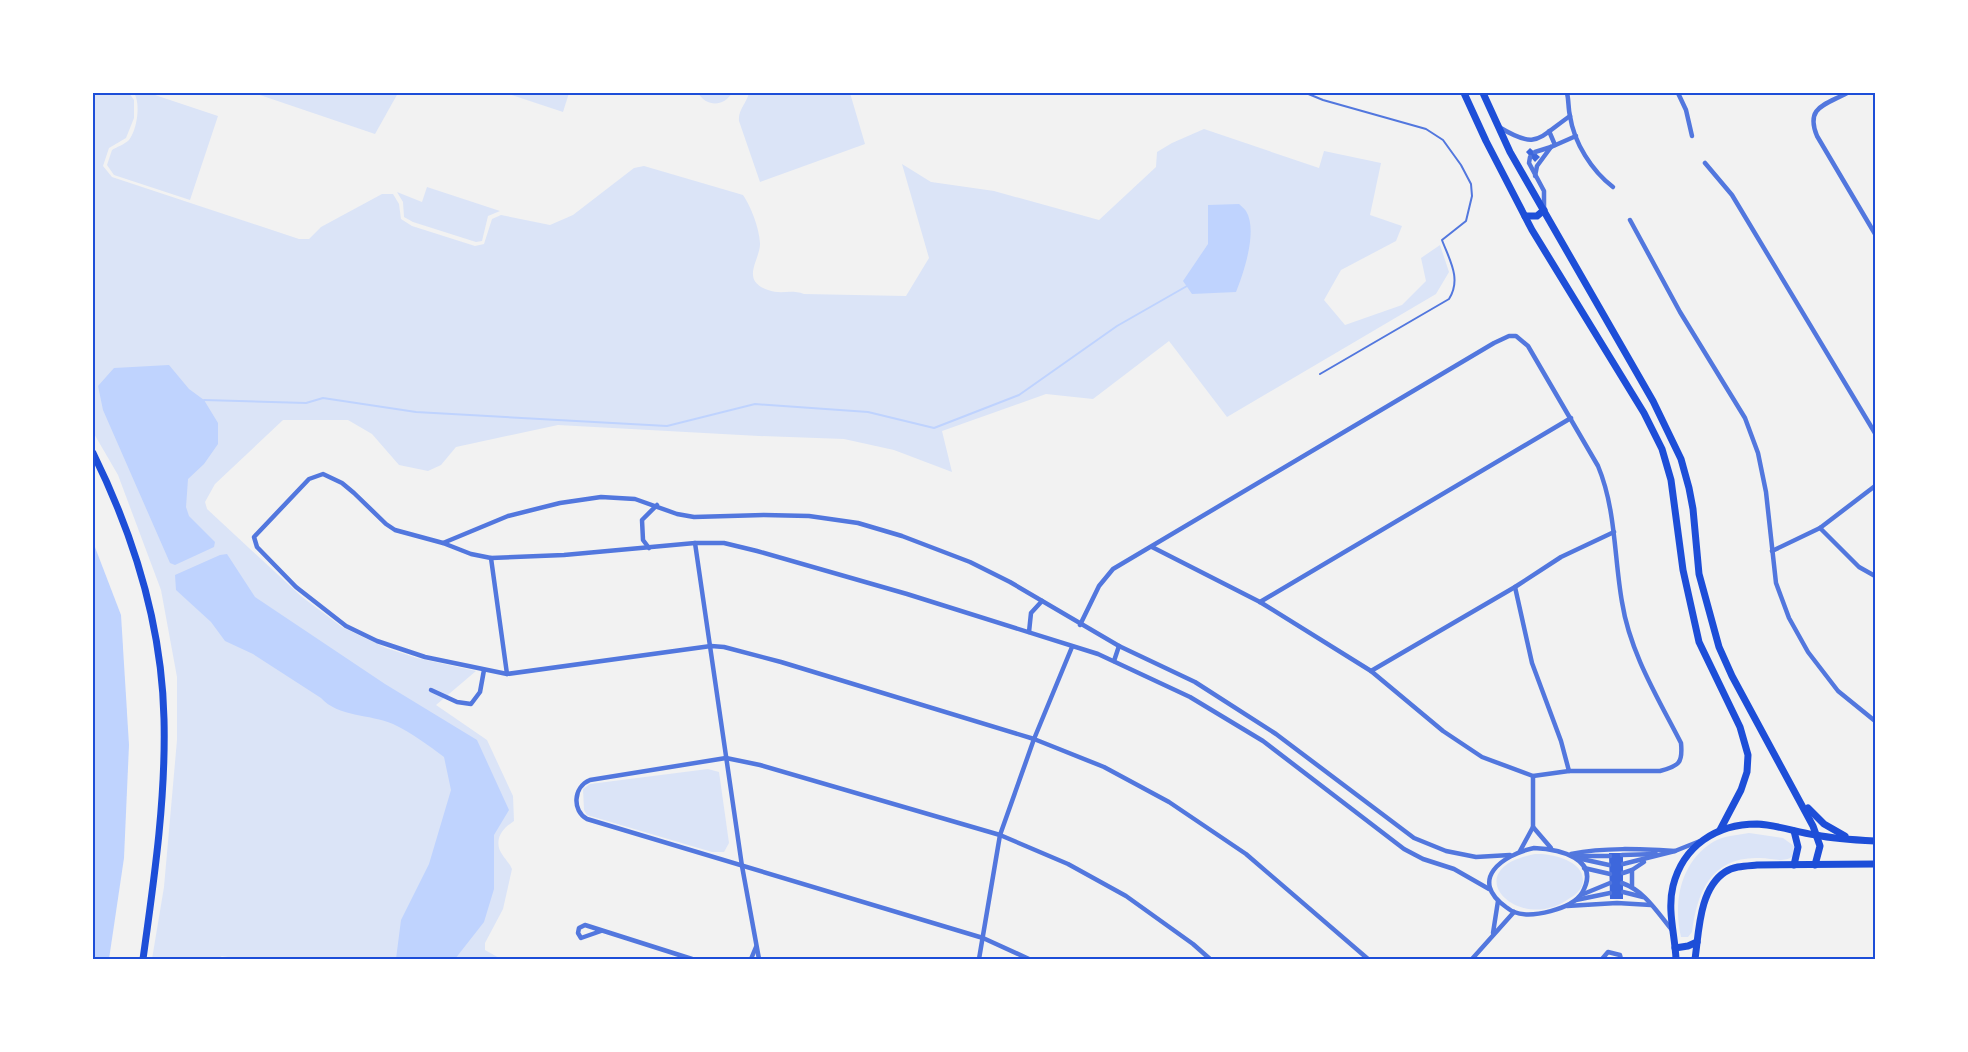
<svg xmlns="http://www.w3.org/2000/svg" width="1968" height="1052" font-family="Montserrat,sans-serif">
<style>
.green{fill:#dbe4f7}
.water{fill:#bfd3fe}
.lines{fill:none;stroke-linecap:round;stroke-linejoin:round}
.stream{stroke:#bfd3fe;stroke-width:2}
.building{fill:#3d67dc}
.service{stroke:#5277de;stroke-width:2}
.minor{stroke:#5277de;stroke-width:4.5}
.secondary{stroke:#1d4ed8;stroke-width:7}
.neatline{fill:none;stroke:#1d4ed8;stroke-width:2}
</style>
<rect width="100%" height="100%" fill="#f2f2f2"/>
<!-- green -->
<g class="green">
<path d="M93,93H129L134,100V118L126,138L109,148L103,166L112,177L299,239H309L321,227L382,194H393L399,204L401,219L412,226L475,246L484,244L492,219L501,215L550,225L573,215L634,168L644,166L743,195C751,207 759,227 760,243C761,259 739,280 768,290C781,295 790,289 804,294L906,296L929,258L902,164L931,182L994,191L1099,220L1156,167L1157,152L1172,143L1204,129L1319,168L1324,151L1381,163L1370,215L1402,226L1396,241L1341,270L1324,300L1345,325L1402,305L1426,281L1421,258L1440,245L1449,272L1436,294L1227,417L1169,341L1093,399L1046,394L942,431L952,472L894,450L844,439L759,436L558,425L456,447L441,465L428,471L399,465L372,434L348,420H283L215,484L205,502L207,509L302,597L342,627L386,648L417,658L476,671L436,705L487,740L513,796L514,821C505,827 496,835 499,848C501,855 509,862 512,869L503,909L485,943V950L501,959H240L222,956L216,959H152L164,887L177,740V677L161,590L118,475L93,432Z"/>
<path d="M134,93H149L218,116L190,200L114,175L107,165L112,150C117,147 125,144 129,140C137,130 141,104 134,93Z"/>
<path d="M254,93H398L375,134Z"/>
<path d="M506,93H569L563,112Z"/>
<path d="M698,93H732C723,107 707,107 698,93Z"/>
<path d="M749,93H850L865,144L760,182L739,121C738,110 746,104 749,93Z"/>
<path d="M427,187L500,211L488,216L482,241L476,242L413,222L404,217L403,202L397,192L422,202Z"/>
<path d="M708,769L719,772L729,843L724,852H712L587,815L584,810L583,789L590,784Z"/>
<path d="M1749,833L1783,838L1794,846L1792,857C1782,863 1771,858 1760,858C1712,856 1697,891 1692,932L1688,937H1681C1673,903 1680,862 1713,842C1723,836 1737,835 1749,833Z"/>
<path d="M1535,854C1550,853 1583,860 1583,880C1583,888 1577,894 1570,898C1520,936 1453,870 1535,854Z"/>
</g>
<!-- water -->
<g class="water">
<path d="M1239,204C1241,206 1244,208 1246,211C1258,230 1244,272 1236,292L1192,294L1183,281L1208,244V205Z"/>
<path d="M169,365L189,389L204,400L218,423V444L204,464L188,479L186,507L189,516L215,542L214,547L175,565L170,563L103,410L98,386L114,368Z"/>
<path d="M93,542L121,615L129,745L124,858L109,959H93Z"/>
<path d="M227,554L255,597L385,684L477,740L509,810L494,835V889L484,922L455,959H396L401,920L429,864L451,790L444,757C428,745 412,733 393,724C370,714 338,717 321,698L253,654L225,641L211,622L176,590L175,575L220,555Z"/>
</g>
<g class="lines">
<!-- stream -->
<path class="stream" d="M204,400L306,403L323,398L416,412L667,426L755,404L868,412L934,428L1019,395L1117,326L1187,286"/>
</g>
<!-- building -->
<g class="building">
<path d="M1530,148L1540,157L1535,162L1526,152Z"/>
<path d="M1609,853H1623V899H1610Z"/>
</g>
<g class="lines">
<!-- service -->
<path class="service" d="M1306,93L1323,100L1426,129L1443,140L1461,165L1471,184L1472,196L1466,221L1442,240C1449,259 1462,279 1449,299L1320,374"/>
<!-- minor -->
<g class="minor">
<path d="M1567,93C1569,101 1568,108 1570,116C1574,143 1592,171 1613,187"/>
<path d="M1678,93L1686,110L1692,136"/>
<path d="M1847,93C1825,105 1805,107 1817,136L1875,234"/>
<path d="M1499,127C1537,150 1537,139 1570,116"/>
<path d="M1549,131L1555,145"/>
<path d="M1535,152L1551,147L1576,136"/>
<path d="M1530,157L1529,163L1544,191V210"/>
<path d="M1705,163L1732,195L1875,433"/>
<path d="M1535,176L1537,166L1551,147"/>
<path d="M1630,220L1680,312L1745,418L1758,453L1766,492L1776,583L1789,618L1808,652L1838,691L1875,721"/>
<path d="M1820,528L1859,567L1875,576"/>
<path d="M443,543L508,516L560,503L601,497L635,499L677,514L694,517L764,515L809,516L858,523L902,536L970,562L1010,582L1119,646L1195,682L1276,734L1414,838L1446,851L1476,857L1510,855"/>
<path d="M695,543L742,866L759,959"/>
<path d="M649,548L643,540L642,520L657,505"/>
<path d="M1772,551L1820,528L1875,486"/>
<path d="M491,558L507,674"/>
<path d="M1515,587L1532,663L1561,741L1569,771"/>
<path d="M1260,602L1571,418"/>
<path d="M1080,625L1099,586L1113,569L1494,343L1509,336H1516L1528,346L1598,466C1616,509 1614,557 1622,602C1630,653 1658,698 1681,743C1683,763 1679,766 1660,771H1569L1533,776L1482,757L1443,731L1371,671L1260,602L1152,547"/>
<path d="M1029,632L1031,613L1042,601"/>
<path d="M1114,661L1119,646"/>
<path d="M1371,671L1515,587L1561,557L1614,532"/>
<path d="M431,690L457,702L471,704L480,692L484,670"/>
<path d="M1533,827L1551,848"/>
<path d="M1534,848C1558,849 1602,858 1582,893C1572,909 1531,919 1514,912C1511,911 1509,909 1506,907C1468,880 1502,855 1534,848Z"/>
<path d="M1520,851L1533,827V776"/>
<path d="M1571,854C1605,847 1640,849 1675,851"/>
<path d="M1622,855L1656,854"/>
<path d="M1576,856H1610"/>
<path d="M1577,858L1609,865"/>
<path d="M1623,864L1675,851L1700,841"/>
<path d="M1584,868L1610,874"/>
<path d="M1623,873L1632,870L1644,862"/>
<path d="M1622,883C1645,891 1657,912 1672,930"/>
<path d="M1632,886V870"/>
<path d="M1623,892L1643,897"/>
<path d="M1581,895L1610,883"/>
<path d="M1576,900L1610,893"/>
<path d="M1567,906L1617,903L1651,905"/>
<path d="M601,931L581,938L578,933L579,928L585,925L692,959"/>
<path d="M1493,933L1498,901"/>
<path d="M751,959L756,947"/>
<path d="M979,959L1000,835L1034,739L1072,647"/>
<path d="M1029,959L983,938L587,819C572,811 573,787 590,780L726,758L760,765L1000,835L1068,864L1126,896L1193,944L1210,959"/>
<path d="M1368,959L1246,854L1169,802L1104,767L1034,739L781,662L724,647L711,646L507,674L425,657L377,641L346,626L296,587L257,547L254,537L309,479L323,474L342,483L354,493L386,524L395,530L443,543L471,554L491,558L564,555L695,543H724L757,551L907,594L1098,654L1190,697L1263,741L1404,849L1423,859L1454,869L1489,889"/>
<path d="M1472,959L1514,912"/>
<path d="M1602,959L1608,952L1620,955L1621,959"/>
</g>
<!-- secondary -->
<g class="secondary">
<path d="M1464,93L1486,141L1532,230L1644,413L1662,449L1671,480L1683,570L1699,642L1740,727L1748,755L1747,772L1741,790L1720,830"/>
<path d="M1483,93L1510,152L1653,401L1681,459L1689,488L1693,509L1699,574L1719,647L1732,676L1813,826L1820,846L1815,865"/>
<path d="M1525,216H1537L1544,210"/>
<path d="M93,453C134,536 162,626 164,719C166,799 154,880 143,959"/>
<path d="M1808,808L1824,824L1845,836"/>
<path d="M1794,865L1798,847L1794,831"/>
<path d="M1675,948L1688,946L1697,942"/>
<path d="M1676,959C1675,935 1667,910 1673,886C1683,846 1716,824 1757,824C1777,825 1796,832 1816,835C1835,839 1855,840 1875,841"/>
<path d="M1695,959C1699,932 1699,889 1725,872C1734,866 1746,866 1757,865L1875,864"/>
</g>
</g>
<!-- border -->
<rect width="1968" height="1052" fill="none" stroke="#ffffff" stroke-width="189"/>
<rect x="94" y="94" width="1780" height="864" class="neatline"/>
</svg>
